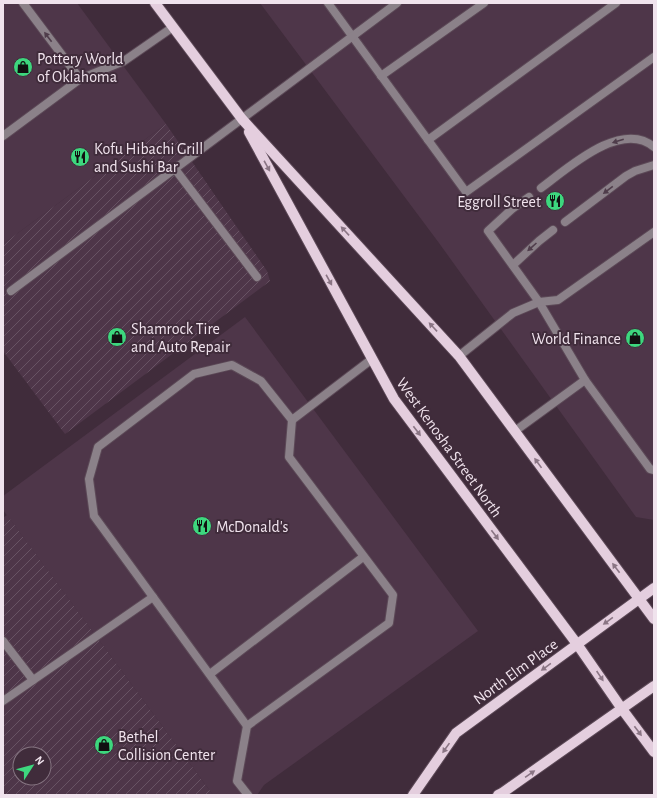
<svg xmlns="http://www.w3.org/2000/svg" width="657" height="798" font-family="'Alegreya Sans',sans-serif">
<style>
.built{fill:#4e3649}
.industrial{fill:url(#industrial-furrows);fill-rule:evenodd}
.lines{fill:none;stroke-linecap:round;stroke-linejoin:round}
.service-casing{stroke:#5c4957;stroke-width:10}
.primary-casing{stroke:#5c4957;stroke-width:12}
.service{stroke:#8b8189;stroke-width:8}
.primary{stroke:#e4cede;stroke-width:10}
.oneway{fill:#4f3d4b}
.oneway2{fill:#8a7584}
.labels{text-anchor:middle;stroke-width:4;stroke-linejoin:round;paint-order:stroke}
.poi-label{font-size:16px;fill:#f0e3ed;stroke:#402c3b;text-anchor:start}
.street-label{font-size:16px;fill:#f0e3ed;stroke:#402c3b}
</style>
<defs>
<pattern id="industrial-furrows" width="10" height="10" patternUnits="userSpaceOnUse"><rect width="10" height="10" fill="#4e3649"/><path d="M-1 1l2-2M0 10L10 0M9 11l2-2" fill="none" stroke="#685364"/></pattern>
</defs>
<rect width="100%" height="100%" fill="#402c3b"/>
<!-- built -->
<g class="built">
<path d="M3,3H77L166,124L3,244Z"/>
<path d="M260,3H654V520L636,517L439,243Z"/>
<path d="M245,317L478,631L264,785L257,795H213L3,510V496Z"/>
</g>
<!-- industrial -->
<g class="industrial">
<path d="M166,124L267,271L270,281L65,434L3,351V244Z"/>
<path d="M7,515L213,795H3V518ZM20,754H44V778H20Z"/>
</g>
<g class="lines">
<defs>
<g id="service">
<path d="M23,3L80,79"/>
<path d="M328,3L466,192L654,57"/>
<path d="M381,76L484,3"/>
<path d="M3,136L80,79L124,61L173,27"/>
<path d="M428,140L616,3"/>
<path d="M175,169L257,277"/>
<path d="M541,188C567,169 621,119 654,147"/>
<path d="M529,197L512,209L488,231L539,302L585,380L650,469L654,470"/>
<path d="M565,222L626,176L635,171L654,165"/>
<path d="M513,265L539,241L553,230"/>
<path d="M11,291C140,195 268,98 397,3"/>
<path d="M459,356L513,313L539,302L558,300L654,232"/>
<path d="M515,431L585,380"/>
<path d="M3,641L33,680"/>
<path d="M210,674L363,557"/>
<path d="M3,701L153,597"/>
<path d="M247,726L94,516L89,479L98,447L194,374L232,365L261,381L292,420L372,359"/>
<path d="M248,795L237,781L247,726L389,623L393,595L289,457L292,420"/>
</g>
<g id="primary">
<path d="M155,3L242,119L459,356L654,619"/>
<path d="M249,132L394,399L577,644L622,709L654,752"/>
<path d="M413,795L456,733L654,588"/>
<path d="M498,795L502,793L654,686"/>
</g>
</defs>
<!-- service casing -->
<use href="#service" class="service-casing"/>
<!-- primary casing -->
<use href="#primary" class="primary-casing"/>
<!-- service -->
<use href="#service" class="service"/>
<!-- primary -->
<use href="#primary" class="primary"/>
</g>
<!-- one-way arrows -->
<defs><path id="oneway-solid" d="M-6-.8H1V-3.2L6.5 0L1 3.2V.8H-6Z"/></defs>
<g class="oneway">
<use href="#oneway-solid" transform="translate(48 37) rotate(-127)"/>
<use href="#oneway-solid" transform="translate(618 141) rotate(163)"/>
<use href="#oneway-solid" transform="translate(608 190) rotate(143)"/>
<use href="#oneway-solid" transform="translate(532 247) rotate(138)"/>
</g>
<g class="oneway2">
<use href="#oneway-solid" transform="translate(267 166) rotate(61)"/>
<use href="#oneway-solid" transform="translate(345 231) rotate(-133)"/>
<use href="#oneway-solid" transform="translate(329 280) rotate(61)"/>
<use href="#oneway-solid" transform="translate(433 327) rotate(-133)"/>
<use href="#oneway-solid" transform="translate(417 431) rotate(53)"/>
<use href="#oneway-solid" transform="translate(538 463) rotate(-126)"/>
<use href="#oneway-solid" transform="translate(495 535) rotate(53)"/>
<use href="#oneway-solid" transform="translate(616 568) rotate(-127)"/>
<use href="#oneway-solid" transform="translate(608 621) rotate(144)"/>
<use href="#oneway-solid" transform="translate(546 667) rotate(144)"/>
<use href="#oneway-solid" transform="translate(600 676) rotate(56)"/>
<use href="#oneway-solid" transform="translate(638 731) rotate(53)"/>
<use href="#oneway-solid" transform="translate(446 748) rotate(125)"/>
<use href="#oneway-solid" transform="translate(530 774) rotate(-35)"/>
</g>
<!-- icons -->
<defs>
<symbol id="shop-disc" viewBox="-11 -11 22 22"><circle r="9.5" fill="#3dd77e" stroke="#402c3b"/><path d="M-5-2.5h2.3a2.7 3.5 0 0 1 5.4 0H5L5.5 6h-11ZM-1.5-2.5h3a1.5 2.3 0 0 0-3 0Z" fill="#111"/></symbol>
<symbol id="restaurant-disc" viewBox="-11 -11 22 22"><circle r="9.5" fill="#3dd77e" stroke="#402c3b"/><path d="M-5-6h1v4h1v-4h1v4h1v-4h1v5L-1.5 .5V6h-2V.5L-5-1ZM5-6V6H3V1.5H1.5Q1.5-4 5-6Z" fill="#111"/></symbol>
</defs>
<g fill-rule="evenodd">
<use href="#shop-disc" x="12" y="56" width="22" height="22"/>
<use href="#restaurant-disc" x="69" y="146" width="22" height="22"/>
<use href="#restaurant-disc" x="544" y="190" width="22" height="22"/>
<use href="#shop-disc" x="106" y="326" width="22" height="22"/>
<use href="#shop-disc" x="624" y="327" width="22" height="22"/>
<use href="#restaurant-disc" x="191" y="515" width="22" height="22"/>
<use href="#shop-disc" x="93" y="734" width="22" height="22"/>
</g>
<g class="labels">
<!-- poi labels -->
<g class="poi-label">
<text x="37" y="64">Pottery World<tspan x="37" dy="18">of Oklahoma</tspan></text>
<text x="94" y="154">Kofu Hibachi Grill<tspan x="94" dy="18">and Sushi Bar</tspan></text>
<text x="541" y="207" text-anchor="end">Eggroll Street</text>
<text x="131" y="334">Shamrock Tire<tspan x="131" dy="18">and Auto Repair</tspan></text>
<text x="621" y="344" text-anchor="end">World Finance</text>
<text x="216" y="532">McDonald's</text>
<text x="118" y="742">Bethel<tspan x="118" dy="18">Collision Center</tspan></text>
</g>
<!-- street labels -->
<g class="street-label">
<text transform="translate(450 447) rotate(54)" y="6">West Kenosha Street North</text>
<text transform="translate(515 671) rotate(-36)" y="6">North Elm Place</text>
</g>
</g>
<!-- border -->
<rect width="657" height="798" fill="none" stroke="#f0e3ed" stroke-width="8"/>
<!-- north arrow -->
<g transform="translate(32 766) rotate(54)"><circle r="19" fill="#402c3b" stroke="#867582"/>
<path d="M0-3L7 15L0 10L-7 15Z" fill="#3dd77e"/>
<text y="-6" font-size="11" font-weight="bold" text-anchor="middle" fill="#f0e3ed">N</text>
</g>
</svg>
